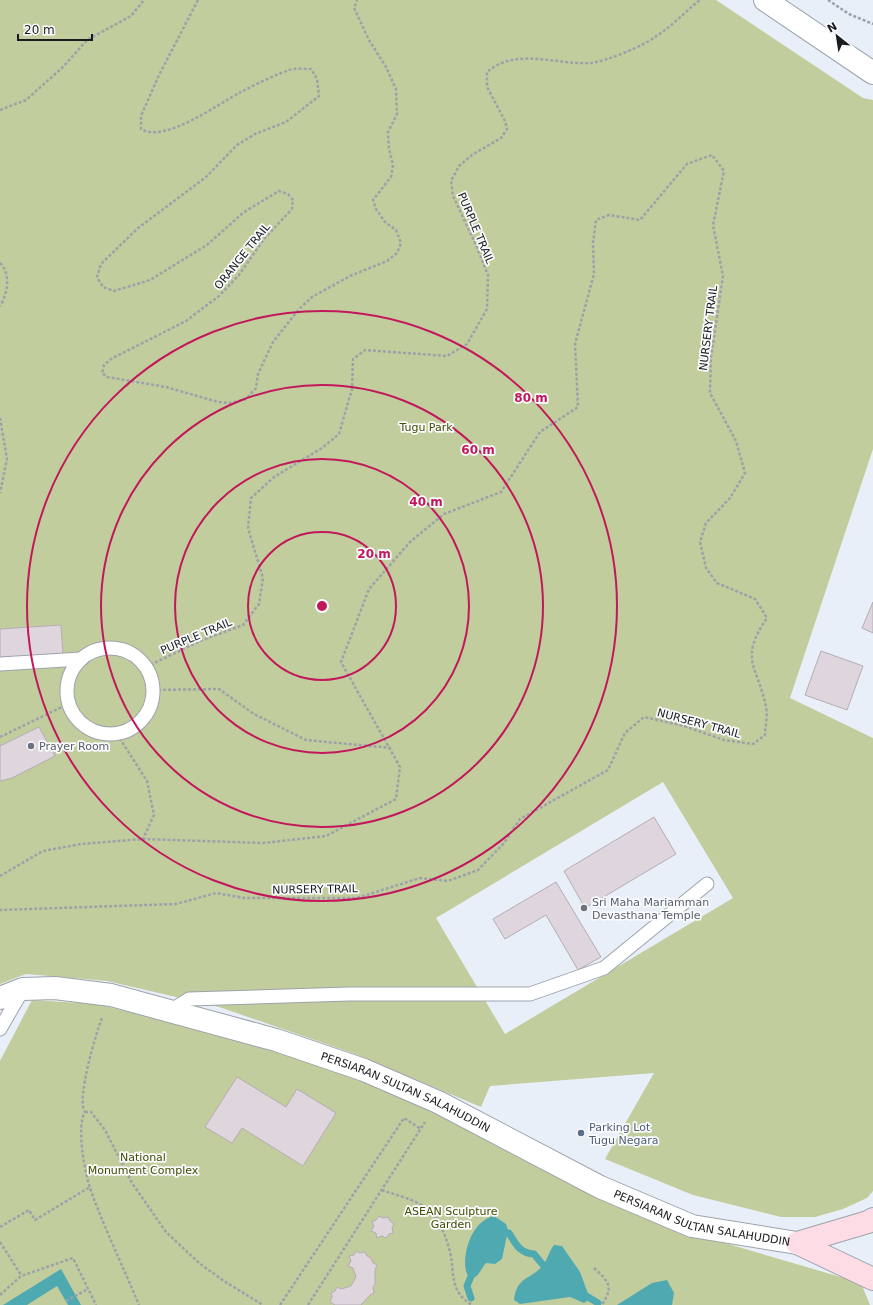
<svg xmlns="http://www.w3.org/2000/svg" width="873" height="1305" font-family="'DejaVu Sans',sans-serif">
<style>
.green{fill:#c2cd9d;fill-rule:evenodd}
.water{fill:#4ea9b1}
.lines{fill:none;stroke-linecap:round;stroke-linejoin:round}
.stream{stroke:#4ea9b1;stroke-width:7}
.building{fill:#dfd6dd;stroke:#b5acb4}
.lane-casing{stroke:#9da3ac;stroke-width:15}
.street-casing{stroke:#9da3ac;stroke-width:24}
.secondary-casing{stroke:#9da3ac;stroke-width:24}
.path{stroke:#9da2a9;stroke-width:2.5;stroke-dasharray:3 2;stroke-linecap:butt}
.lane{stroke:#fff;stroke-width:13}
.street{stroke:#fff;stroke-width:22}
.secondary{stroke:#fddce6;stroke-width:22}
.ring{fill:none;stroke:#c2185b;stroke-width:2}
.worship-dot{fill:#6b7280;stroke:#fafbfd;stroke-width:1.5}
.service-dot{fill:#5c6f8a;stroke:#fafbfd;stroke-width:1.5}
.labels{text-anchor:middle;stroke-width:3.5;stroke-linejoin:round;paint-order:stroke}
.street-label{font-size:11px;fill:#191b1e;stroke:#fafbfd}
.park-label{font-size:11px;fill:#424d00;stroke:#fafbfd}
.worship-label{font-size:11px;fill:#5b616d;stroke:#fafbfd;text-anchor:start}
.service-label{font-size:11px;fill:#4e5e75;stroke:#fafbfd;text-anchor:start}
.centre{fill:#c2185b;stroke:#fafbfd;stroke-width:2}
.ring-label{font-size:12px;text-anchor:middle;font-weight:bold;fill:#c2185b;stroke:#fafbfd;stroke-width:3.5;stroke-linejoin:round;paint-order:stroke}
</style>
<rect width="100%" height="100%" fill="#e8eff8"/>
<!-- green -->
<g class="green">
<path d="M0,0H716L863,98L873,100V449L790,698L873,738V1191L867,1198L843,1209L815,1217H781L693,1195L605,1159L654,1073L490,1086L481,1107L355,1054L219,1007L107,981L26,974L0,984ZM663,782L733,898L505,1034L436,918Z"/>
<path d="M32,1000L97,1004L272,1048L422,1102L691,1233L861,1283L870,1305H0V1061Z"/>
</g>
<!-- water -->
<g class="water">
<path d="M494,1216L506,1224L509,1233L507,1235L502,1259L495,1264L486,1263C482,1267 480,1274 475,1277C458,1285 462,1223 494,1216Z"/>
<path d="M554,1245L562,1246L580,1272L590,1299L584,1303L570,1297L520,1304L514,1300C517,1275 532,1280 543,1265C548,1259 549,1251 554,1245Z"/>
<path d="M61,1269L81,1305H68L57,1286L27,1305H3Z"/>
<path d="M667,1280L674,1293L672,1305H617L652,1283Z"/>
</g>
<g class="lines">
<!-- stream -->
<g class="stream">
<path d="M500,1232L509,1233C516,1245 520,1253 534,1254L543,1265L551,1271"/>
<path d="M583,1294L598,1303"/>
<path d="M471,1298L467,1286L474,1269"/>
</g>
</g>
<!-- building -->
<g class="building">
<path d="M873,602V633L862,628Z"/>
<path d="M61,625L63,654L0,658V629Z"/>
<path d="M821,651L863,666L847,710L805,695Z"/>
<path d="M39,727L55,756L12,778L0,781V746Z"/>
<path d="M654,817L676,854L585,908L564,871Z"/>
<path d="M556,882L601,957L578,970L546,915L505,939L493,919Z"/>
<path d="M237,1077L286,1107L297,1089L336,1113L303,1166L242,1128L232,1143L205,1127Z"/>
<path d="M379,1216L383,1218L388,1217L390,1221L394,1224L392,1228L393,1233L389,1234L386,1238L382,1236L377,1238L376,1233L371,1231L374,1226L372,1222L376,1220Z"/>
<path d="M356,1251L360,1253L365,1252L367,1256L371,1258L373,1263L377,1265L375,1270V1284L373,1288L374,1293L370,1295L361,1305H335L330,1302L332,1297L331,1293L335,1291L337,1287L341,1289L351,1286L356,1277L353,1268L348,1266L351,1261L349,1256L354,1255Z"/>
</g>
<g class="lines">
<defs>
<g id="lane">
<circle cx="110" cy="691" r="43"/>
<path d="M0,664L81,659"/>
<path d="M170,1011L189,999L349,994H530L604,968L707,884"/>
<path d="M0,1029L23,989"/>
</g>
<g id="street">
<path d="M765,0L873,73"/>
<path id="s1" d="M0,998L23,989L55,988L111,995L276,1040L364,1070L438,1102L600,1187L692,1226L797,1243"/>
</g>
<g id="secondary">
<path d="M797,1243L873,1279"/>
<path d="M797,1243L868,1222L873,1219"/>
</g>
</defs>
<!-- lane casing -->
<use href="#lane" class="lane-casing"/>
<!-- street casing -->
<use href="#street" class="street-casing"/>
<!-- secondary casing -->
<use href="#secondary" class="secondary-casing"/>
<!-- path -->
<g class="path">
<path d="M198,0L159,75L141,116V129C165,144 219,103 241,92C256,84 273,76 289,70C295,68 304,69 311,69L317,79L319,96L286,122L255,134L237,145L206,177L138,228L101,264L97,277L103,287L114,291L150,280L207,245L244,212L279,191L288,194L293,200L292,209L264,239L239,275L219,296L186,321L111,359L104,365L102,373L107,377L166,387L218,402L231,403L246,399L256,388L258,374L273,342L299,309L312,297L350,276L387,261L397,253L401,243L396,230L385,222L376,209L373,200L391,177L393,165L389,149L388,132L397,114L396,89L386,67L369,40L354,8L357,0"/>
<path d="M828,0L849,14L873,24"/>
<path d="M0,110L26,100L63,67L87,40L131,16L144,0"/>
<path d="M0,263C11,274 8,293 0,306"/>
<path d="M0,418L7,459L0,493"/>
<path d="M146,667L200,641L243,625L259,604L263,578L248,528L251,498L274,477L322,448L339,434L352,389L353,359L365,350L447,356L467,344L487,309L488,275L476,245L453,196L451,181L459,166L472,155L501,138L507,129L505,121L487,87V72C516,47 556,65 590,63C605,62 643,46 655,37C671,27 685,12 700,0"/>
<path d="M153,690L219,689L254,714L306,740L391,748"/>
<path d="M117,734L147,781L154,815L143,839"/>
<path d="M0,737L68,704"/>
<path d="M0,876L43,851L81,844L143,839L264,843L326,836L396,799L400,767L341,662L369,589L410,542L444,514L501,492L540,432L578,407L575,344L594,274L593,243L596,220L609,215L640,220L687,164L712,155L724,171L713,225L723,276L711,358L710,393L736,441L745,473L730,498L706,523L700,542L706,568L717,583L755,599L767,618C738,660 758,666 766,707C768,716 765,727 765,735L753,744L724,740L684,726L644,717L625,733L608,770L520,819L504,843L478,870L448,881L420,878L357,898H244L216,893L176,904L0,910"/>
<path d="M102,1018C96,1033 76,1100 85,1112C76,1126 85,1173 90,1188C104,1228 123,1266 139,1305"/>
<path d="M85,1112H91L105,1130L132,1183L166,1232L199,1263L224,1281L263,1305"/>
<path d="M382,1190C398,1196 423,1201 434,1215C441,1225 447,1239 450,1252C455,1274 449,1291 472,1305"/>
<path d="M0,1227L29,1210L35,1220L90,1187"/>
<path d="M0,1242L21,1275"/>
<path d="M594,1268C609,1282 614,1286 602,1305"/>
<path d="M0,1295L21,1276L73,1258L96,1305"/>
<path d="M66,1301L88,1289"/>
<path d="M280,1305L404,1118L421,1129"/>
<path d="M308,1305L425,1122"/>
</g>
<!-- lane -->
<use href="#lane" class="lane"/>
<!-- street -->
<use href="#street" class="street"/>
<!-- secondary -->
<use href="#secondary" class="secondary"/>
</g>
<!-- distance rings -->
<g class="ring">
<circle cx="322" cy="606" r="74"/>
<circle cx="322" cy="606" r="147"/>
<circle cx="322" cy="606" r="221"/>
<circle cx="322" cy="606" r="295"/>
</g>
<!-- markers -->
<g class="worship-dot">
<circle cx="31" cy="746" r="4"/>
<circle cx="584" cy="908" r="4"/>
</g>
<circle class="service-dot" cx="581" cy="1133" r="4"/>
<g class="labels">
<!-- street labels -->
<g class="street-label">
<text transform="translate(476 228) rotate(67)" y="4">PURPLE TRAIL</text>
<text transform="translate(242 256) rotate(-51)" y="4">ORANGE TRAIL</text>
<text transform="translate(708 328) rotate(-83)" y="4">NURSERY TRAIL</text>
<text transform="translate(196 636) rotate(-23)" y="4">PURPLE TRAIL</text>
<text transform="translate(699 723) rotate(15)" y="4">NURSERY TRAIL</text>
<text transform="translate(315 889) rotate(-1)" y="4">NURSERY TRAIL</text>
<text dy="4" stroke="none"><textPath href="#s1" startOffset="424">PERSIARAN SULTAN SALAHUDDIN</textPath></text>
<text dy="4" stroke="none"><textPath href="#s1" startOffset="748">PERSIARAN SULTAN SALAHUDDIN</textPath></text>
</g>
<!-- park labels -->
<g class="park-label">
<text x="426" y="431">Tugu Park</text>
<text x="143" y="1161">National<tspan x="143" dy="13">Monument Complex</tspan></text>
<text x="451" y="1215">ASEAN Sculpture<tspan x="451" dy="13">Garden</tspan></text>
</g>
<!-- worship labels -->
<g class="worship-label">
<text x="39" y="750">Prayer Room</text>
<text x="592" y="906">Sri Maha Mariamman<tspan x="592" dy="13">Devasthana Temple</tspan></text>
</g>
<!-- service labels -->
<g class="service-label">
<text x="589" y="1131">Parking Lot<tspan x="589" dy="13">Tugu Negara</tspan></text>
</g>
</g>
<circle cx="322" cy="606" r="6" class="centre"/>
<g class="ring-label">
<text x="531" y="402">80 m</text>
<text x="478" y="454">60 m</text>
<text x="426" y="506">40 m</text>
<text x="374" y="558">20 m</text>
</g>
<!-- north arrow -->
<g transform="translate(837 36) rotate(330)" stroke="#fafbfd" stroke-width="3" paint-order="stroke">
<path d="M0-3L7 15L0 10L-7 15Z" fill="#191b1e"/>
<text y="-6" font-size="11" font-weight="bold" text-anchor="middle" fill="#191b1e">N</text>
</g>
<!-- scale -->
<path d="M18 34v6h74v-6" fill="none" stroke="#191b1e" stroke-width="2"/>
<text x="24" y="34" font-size="12" fill="#191b1e" stroke="#fafbfd" stroke-width="3" paint-order="stroke">20 m</text>
</svg>
